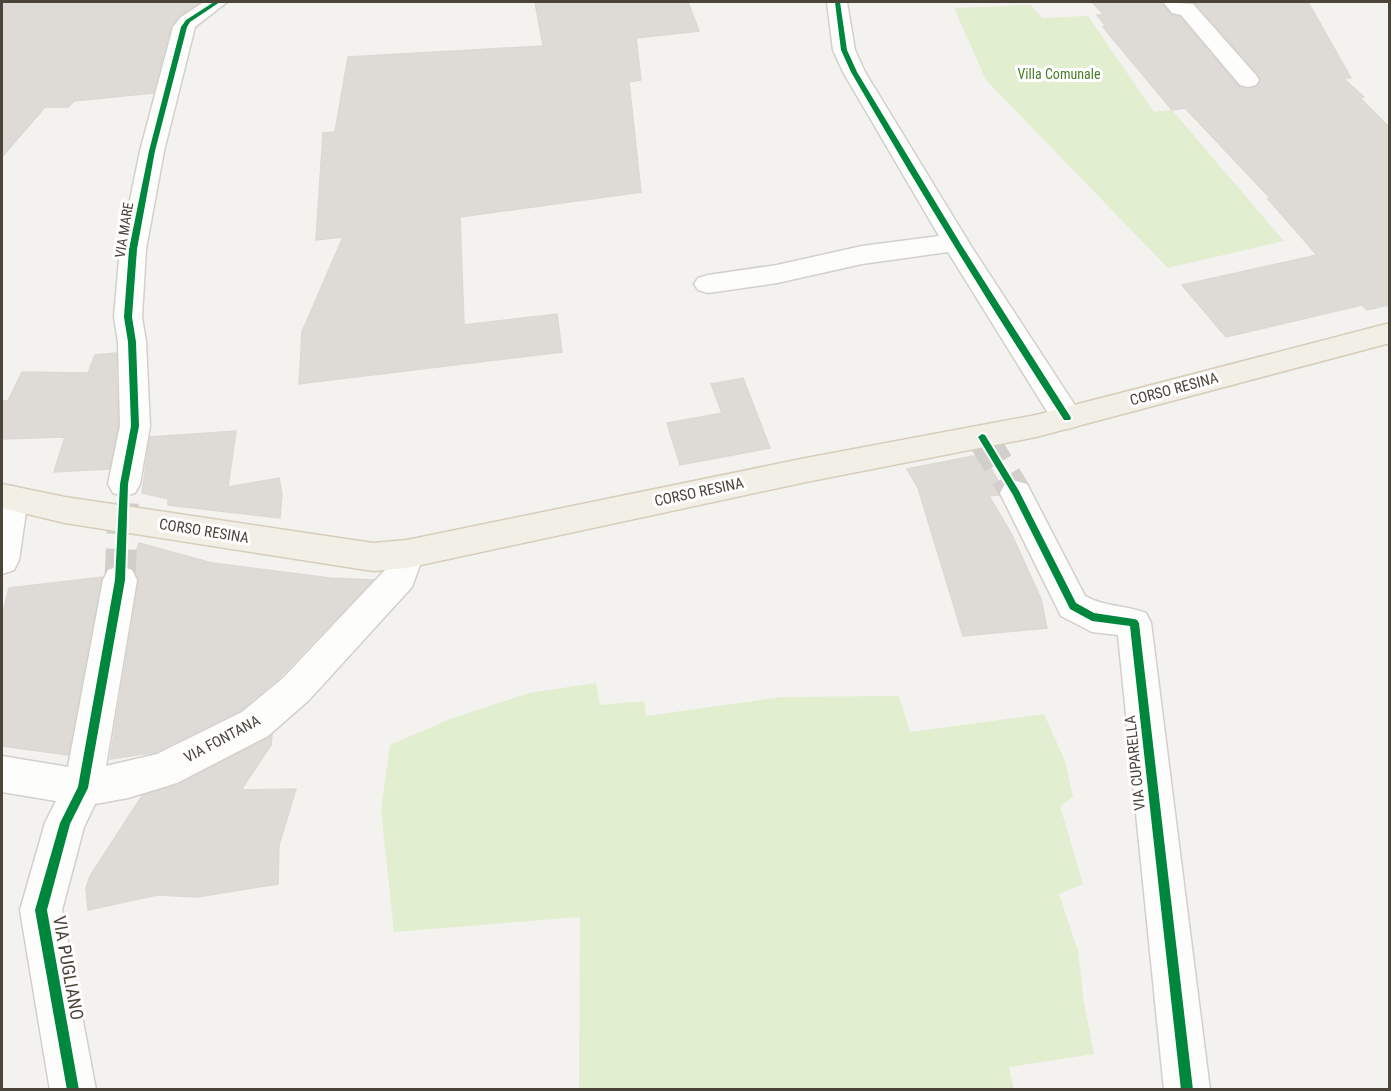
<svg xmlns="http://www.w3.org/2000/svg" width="1391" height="1091" font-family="'Roboto Condensed',sans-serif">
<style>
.green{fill:#e1eecf}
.building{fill:#dedbd6;stroke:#dcd9d4;stroke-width:1.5}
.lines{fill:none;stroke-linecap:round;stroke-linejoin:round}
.minor-tunnel{stroke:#d2cfca;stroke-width:31;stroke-dasharray:31 15;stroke-linecap:butt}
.minor-casing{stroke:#d2d0cb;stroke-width:3}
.major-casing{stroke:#d6cebb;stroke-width:3}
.minor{fill:#fdfdfc;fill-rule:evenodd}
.major{fill:#f2efe6;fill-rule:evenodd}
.cycleway-casing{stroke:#fff;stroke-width:4}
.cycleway{fill:#00873e;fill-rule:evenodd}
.labels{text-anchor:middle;stroke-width:6;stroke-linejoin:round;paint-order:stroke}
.far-park-label{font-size:14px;fill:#4a7f2a;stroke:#fff}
.far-street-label{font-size:14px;fill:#4b4439;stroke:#fff}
.street-label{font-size:15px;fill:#4b4439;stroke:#fff}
.near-street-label{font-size:18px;fill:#4b4439;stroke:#fff}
</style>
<rect width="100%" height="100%" fill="#f4f2ee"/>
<!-- green -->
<g class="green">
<path d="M1031,5L1042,18L1088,16L1154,112L1172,110L1284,241L1168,268L986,80L954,8Z"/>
<path d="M596,683L600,705L644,701L646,716L782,697L899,696L910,732L1044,714L1065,761L1073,797L1060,806L1083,884L1059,894L1078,951L1084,1003L1094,1054L1009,1067L1014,1089H579L580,917L394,932L381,810L390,745L450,719L529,693Z"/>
</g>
<!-- building -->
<g class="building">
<path d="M2,2H201L180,15L171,26L153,93L74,101L68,107H45L2,157Z"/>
<path d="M535,2H688L699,31L636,38L641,80L629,82L641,192L460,217L464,325L557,314L562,352L299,384L302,332L343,237L316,240L323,133L335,132L348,57L543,46Z"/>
<path d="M1092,2H1161L1170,14L1180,17L1238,86L1247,89L1258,86L1261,81L1258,74L1195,3L1189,2H1308L1351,78H1343L1364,97L1360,98L1389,127V305L1367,310L1362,305L1226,337L1182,285L1317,255L1268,199H1271L1185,108L1172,110L1103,27H1106L1097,15H1104Z"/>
<path d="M116,353L118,426L109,469L54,472L65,437L2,439V401H8L22,372L88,373L95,355Z"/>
<path d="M743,378L770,448L680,465L667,423L722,413L711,384Z"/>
<path d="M236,431L228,487L279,478L282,494L280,518L168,505V499L142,493L150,437Z"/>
<path d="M983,454L1001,486L999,495L989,496L1012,535L1041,599L1047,628L963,636L918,488L907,469Z"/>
<path d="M139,543L212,563L330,578L373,580L281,676L241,710L156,752L110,759L139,580L134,569L131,567Z"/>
<path d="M102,577L68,755L2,746V617L9,588Z"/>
<path d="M272,735L271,745L241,790L296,789L279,845L278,884L197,897L157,895L88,910L86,888L90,876L142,796L178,785Z"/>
</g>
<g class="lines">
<!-- minor-tunnel -->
<g class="minor-tunnel">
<path d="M982,437L1016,493"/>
<path d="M120,580L124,484"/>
</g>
<defs>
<g id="minor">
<path d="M204,2H227L195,27L164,151L146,249L142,317L146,342L150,426L140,484L135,493L124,496L113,493L108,484L120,426L118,342L114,317L120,249L140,151L173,27L181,17Z"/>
<path d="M827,2H847L855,50L865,72L971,246L1078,410L1082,418L1078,426L1067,429L1056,426L948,252L862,264L777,283L708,293L698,290L694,284L698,278L708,275L777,265L862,246L939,236L843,72L833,50Z"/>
<path d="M1163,2L1193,4L1256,75L1259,80L1256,85L1248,87L1240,85L1181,15L1172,13Z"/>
<path d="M1016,481L1027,484L1085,596C1104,607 1126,605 1146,613L1151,623L1210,1090H1164L1118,635L1092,632L1061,616L1000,493L1005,484Z"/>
<path d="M12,486L23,489L28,498L19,560L14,570L2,574V489Z"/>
<path d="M407,540L419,544L424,554L412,587L309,700L268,736L177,783L128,798L95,804L84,827L62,910L96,1090H50L20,910L45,823L56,801L2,792V756L68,767L103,580L108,570L120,566L132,570L137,580L106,766L157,754L242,712L283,678L385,570L395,544Z"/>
</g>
<path id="major" d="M1390,323V343L1036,437L806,482L407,568L373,571L65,523L2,508V484L65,497L373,543L407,540L806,458L1036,415Z"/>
</defs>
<!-- minor casing -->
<use href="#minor" class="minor-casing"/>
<!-- major casing -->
<use href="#major" class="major-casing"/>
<!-- minor -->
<use href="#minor" class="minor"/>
<!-- major -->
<use href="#major" class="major"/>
<defs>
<g id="cycleway">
<path d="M214,2H220L190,22L187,27L155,151L137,249L132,317L136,342L139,426L128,484L125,580L88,788L70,824L47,910L79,1090H67L35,910L60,823L78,787L115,580L120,484L131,426L128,342L124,317L129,249L149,151L181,27L186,20Z"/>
<path d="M835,2H840L847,50L857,72L962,246L1070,416L1071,418L1070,420H1064C990,306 919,190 851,72L841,50Z"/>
<path d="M982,434L985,435L1019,491L1076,603L1094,613L1134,619L1137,620L1139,623L1193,1090H1181L1130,626L1092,621L1070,609L1013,495L978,437Z"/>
</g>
</defs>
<!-- cycleway casing -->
<use href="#cycleway" class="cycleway-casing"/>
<!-- cycleway -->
<use href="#cycleway" class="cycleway"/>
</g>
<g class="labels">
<!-- far-park labels -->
<g class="far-park-label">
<text x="1059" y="79">Villa Comunale</text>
</g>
<!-- far-street labels -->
<g class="far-street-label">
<text transform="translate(124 230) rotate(-81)" y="5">VIA MARE</text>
</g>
<!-- street labels -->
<g class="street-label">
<text transform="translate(1174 389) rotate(-15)" y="5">CORSO RESINA</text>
<text transform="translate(699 492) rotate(-12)" y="5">CORSO RESINA</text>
<text transform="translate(204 531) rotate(9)" y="5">CORSO RESINA</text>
<text transform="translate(222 739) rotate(-28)" y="5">VIA FONTANA</text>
<text transform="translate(1135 763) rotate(-96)" y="5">VIA CUPARELLA</text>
</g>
<!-- near-street labels -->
<g class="near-street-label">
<text transform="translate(68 968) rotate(80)" y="6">VIA PUGLIANO</text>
</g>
</g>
<!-- border -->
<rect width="1391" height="1091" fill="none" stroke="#4b4439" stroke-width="6"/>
</svg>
